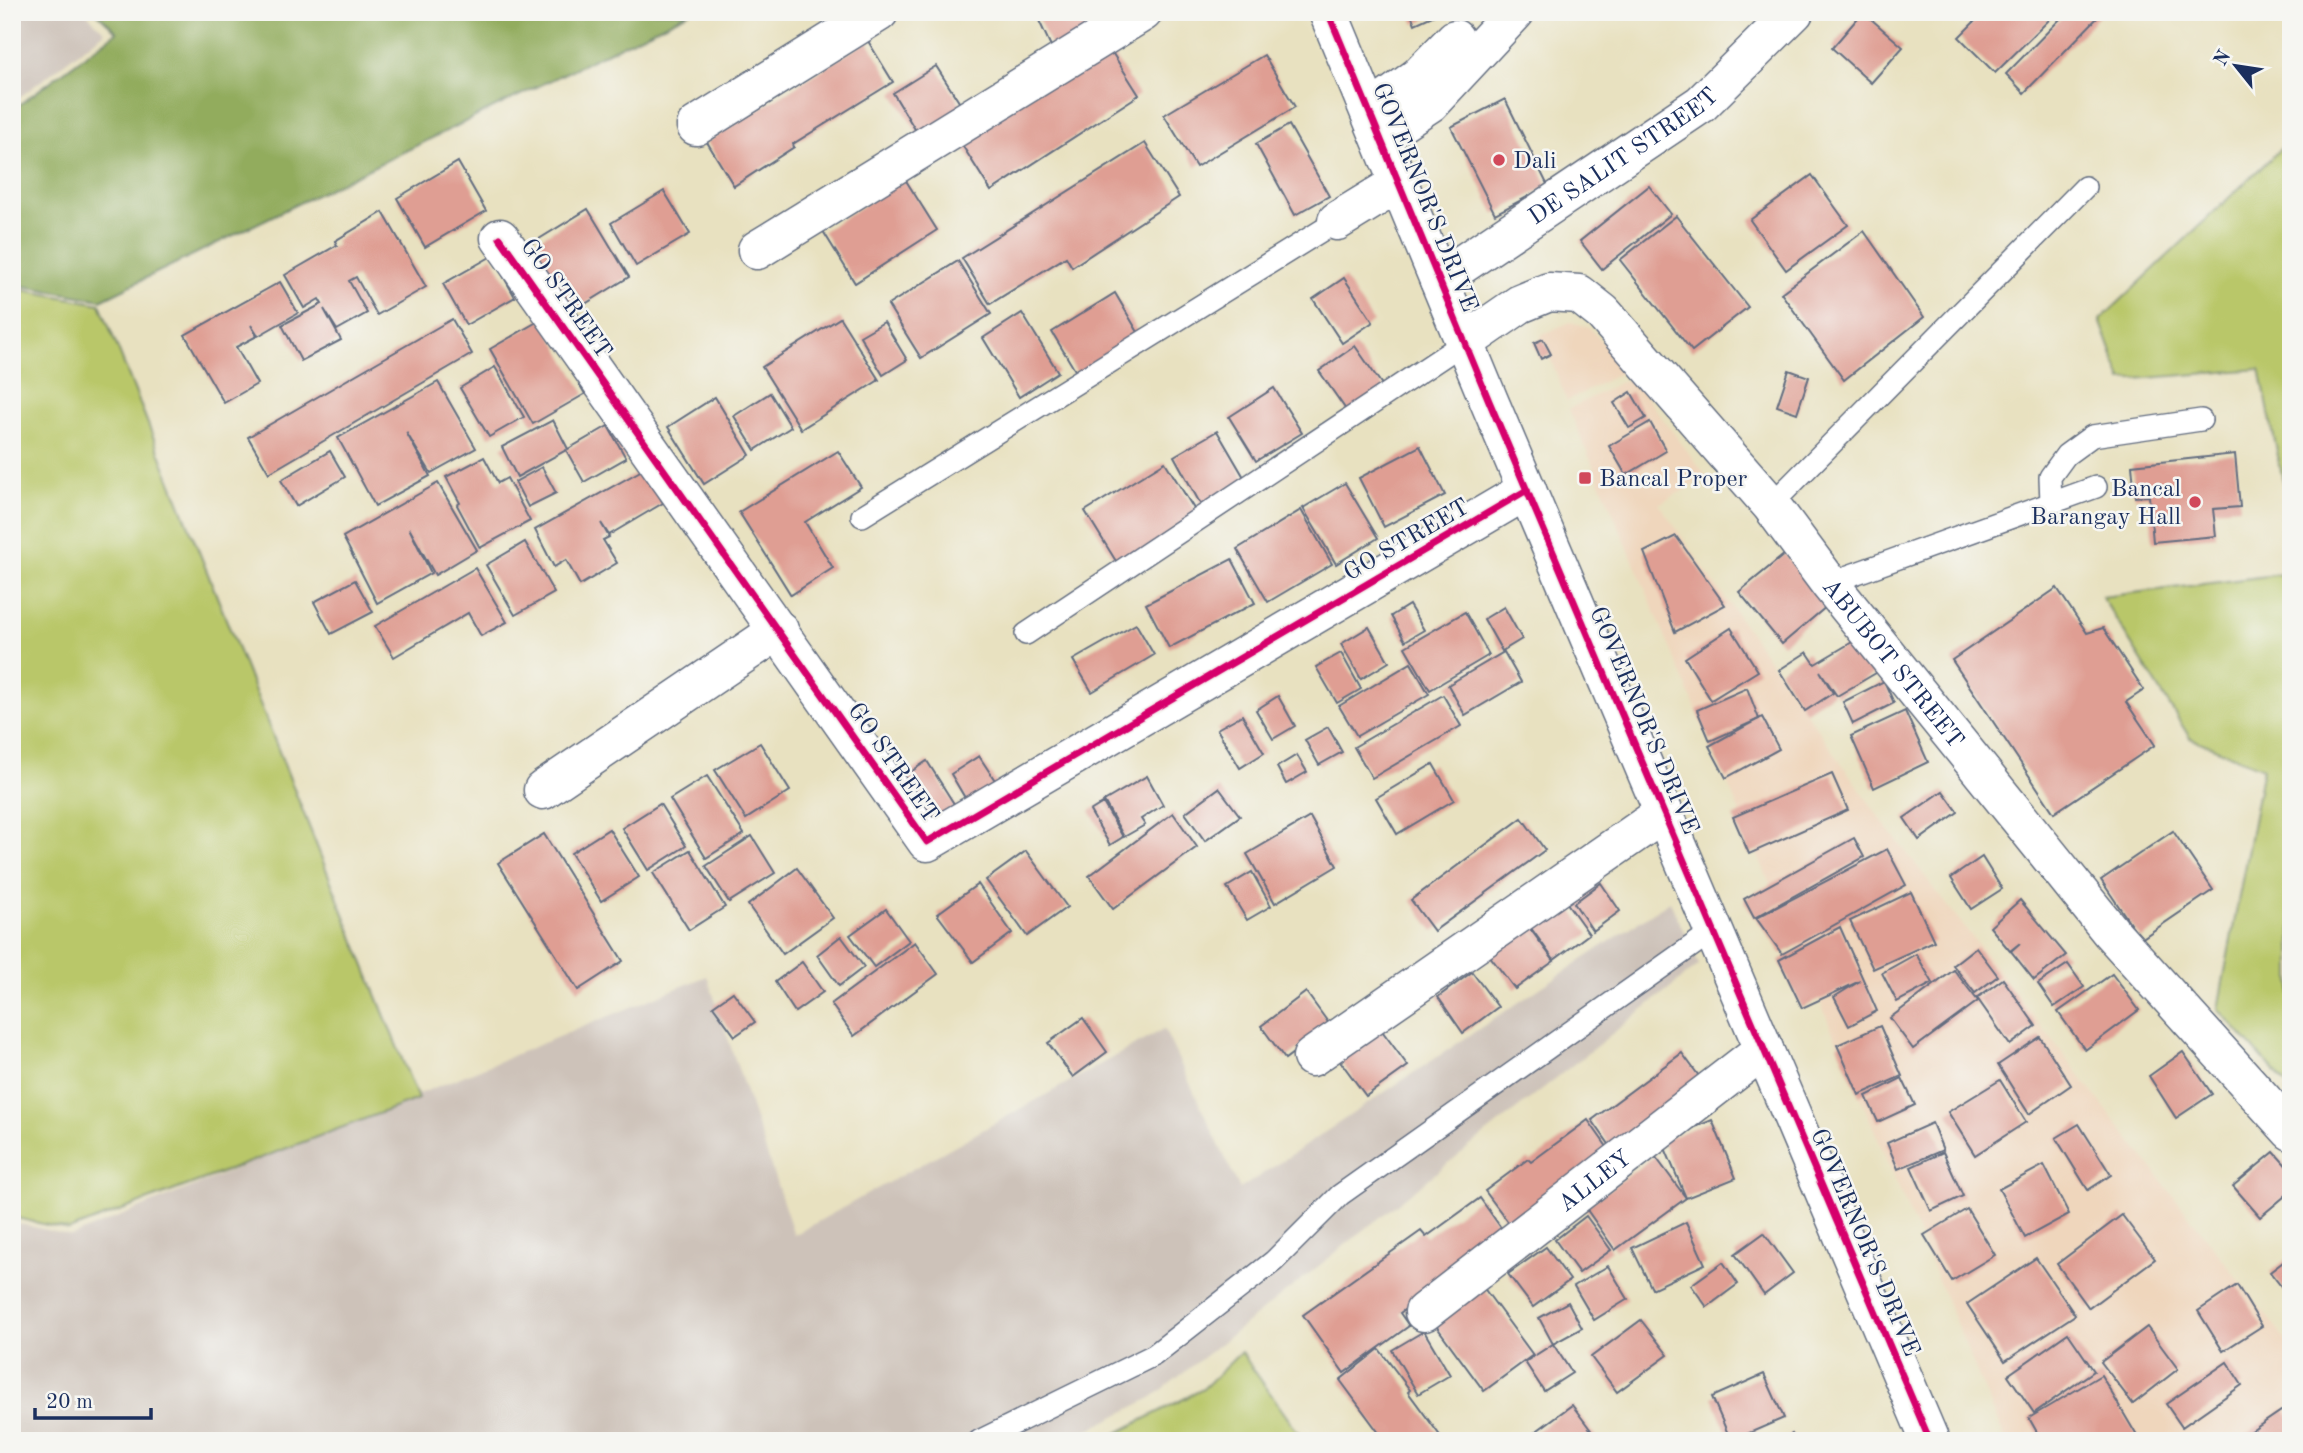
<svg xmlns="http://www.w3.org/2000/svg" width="2303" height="1453" font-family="'Old Standard TT',serif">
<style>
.built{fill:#efd6bc}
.industrial{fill:#cdc2b9}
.green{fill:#b9c769;stroke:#6a7b64;stroke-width:2}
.forest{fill:#92ac5d;stroke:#566e5e;stroke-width:2}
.building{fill:#df9e93}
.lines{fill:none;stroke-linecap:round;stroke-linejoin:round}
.lane-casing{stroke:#636d80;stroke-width:24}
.street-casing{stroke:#636d80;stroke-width:41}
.highway-casing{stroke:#636d80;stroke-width:41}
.lane{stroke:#fff;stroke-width:21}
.street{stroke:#fff;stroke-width:38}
.highway{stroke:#fff;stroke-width:38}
.cycleway-casing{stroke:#f6f6f2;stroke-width:11}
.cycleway{stroke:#d6006c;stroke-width:7}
.poi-dot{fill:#d1495b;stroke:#f6f6f2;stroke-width:2.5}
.labels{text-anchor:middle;stroke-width:5;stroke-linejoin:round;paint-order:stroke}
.street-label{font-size:24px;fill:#1b2f5e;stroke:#f6f6f2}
.poi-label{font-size:24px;fill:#1b2f5e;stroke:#f6f6f2;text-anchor:start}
</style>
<rect width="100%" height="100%" fill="#f6f6f2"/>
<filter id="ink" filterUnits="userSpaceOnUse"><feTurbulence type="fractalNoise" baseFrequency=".0143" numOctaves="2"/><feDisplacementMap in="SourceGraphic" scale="14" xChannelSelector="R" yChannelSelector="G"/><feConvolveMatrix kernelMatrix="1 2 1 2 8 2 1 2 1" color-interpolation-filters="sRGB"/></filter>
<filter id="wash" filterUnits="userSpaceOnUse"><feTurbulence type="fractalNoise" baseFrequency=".00686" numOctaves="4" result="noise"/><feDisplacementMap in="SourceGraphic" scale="28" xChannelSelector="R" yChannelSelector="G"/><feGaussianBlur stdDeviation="1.57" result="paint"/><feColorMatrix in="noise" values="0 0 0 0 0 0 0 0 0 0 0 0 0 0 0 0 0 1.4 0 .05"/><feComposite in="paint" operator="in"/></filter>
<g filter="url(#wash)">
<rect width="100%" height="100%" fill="#e8e1c0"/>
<!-- built -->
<g class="built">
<path d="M1570,322L1589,327L1626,370L1567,401L1541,335Z"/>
<path d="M1631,377L1707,477L1659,504L1885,825L2291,1347V1441H2006L1569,409Z"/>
</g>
<!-- industrial -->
<g class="industrial">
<path d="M12,12H85L105,32L12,103Z"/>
<path d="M1670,901L1699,965L1153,1397L1067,1441H12V1222L72,1236L707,976L794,1235L1164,1029L1240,1189Z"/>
</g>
<!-- green -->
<g class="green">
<path d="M2291,139V519L2260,369L2122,380L2100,320Z"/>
<path d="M12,288L100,304L418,1099L69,1230L12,1217Z"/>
<path d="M2291,573V1090L2218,1009L2263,768L2190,738L2102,597Z"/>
<path d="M1241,1352L1304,1441H1102L1203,1389Z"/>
</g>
<!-- forest -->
<path class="forest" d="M96,12H690L101,300L12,284V110L117,32Z"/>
<g id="blocks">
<!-- building -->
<g class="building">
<path d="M1035,12H1110L1055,55Z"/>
<path d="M1410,12H1441L1415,24Z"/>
<path d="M1863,12L1903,47L1871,83L1832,48Z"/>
<path d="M1984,12H2043L2050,19L1995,73L1959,37Z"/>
<path d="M2067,12H2103L2024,93L2006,74Z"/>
<path d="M868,41L893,82L793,144L794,147L734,186L707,142Z"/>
<path d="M1108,46L1139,95L991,191L959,140Z"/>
<path d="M1264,55L1295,107L1196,167L1164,115Z"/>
<path d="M936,66L968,116L924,144L893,93Z"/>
<path d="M1505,99L1548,186L1495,214L1451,127Z"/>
<path d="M1289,125L1329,196L1295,215L1256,144Z"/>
<path d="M1145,143L1179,197L1072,267L1066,257L990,304L962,258Z"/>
<path d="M458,162L486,211L425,247L397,198Z"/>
<path d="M1812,175L1848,225L1786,270L1750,220Z"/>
<path d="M905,179L937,230L855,283L823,231Z"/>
<path d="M1649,186L1671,214L1602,269L1580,241Z"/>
<path d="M664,191L690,234L636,266L611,223Z"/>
<path d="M588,209L629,277L567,315L526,247Z"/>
<path d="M383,212L426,287L377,315L356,277L349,281L367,313L337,330L324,309L341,340L301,361L282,325L322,304L319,299L304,308L285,275L337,245L335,241Z"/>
<path d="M1676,216L1748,307L1692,351L1620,260Z"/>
<path d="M1864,231L1924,317L1844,380L1781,293Z"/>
<path d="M492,256L515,297L466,325L443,284Z"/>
<path d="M958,261L991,314L921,358L888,305Z"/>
<path d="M1344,278L1373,322L1342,343L1313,299Z"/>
<path d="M280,282L298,313L258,336L251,325L257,336L236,347L257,384L224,403L185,335Z"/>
<path d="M1115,293L1142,339L1079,377L1052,332Z"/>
<path d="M1022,313L1058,372L1019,397L983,338Z"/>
<path d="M840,318L879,380L801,429L762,367Z"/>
<path d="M452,319L472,354L269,473L248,437Z"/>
<path d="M542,319L585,394L533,424L490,349Z"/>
<path d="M884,322L907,360L883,375L860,336Z"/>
<path d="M1543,339L1551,354L1541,359L1534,343Z"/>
<path d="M1355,346L1385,389L1349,414L1319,371Z"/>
<path d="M495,367L524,417L489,437L460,388Z"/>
<path d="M1789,370L1809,377L1797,413L1777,406Z"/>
<path d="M438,382L476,448L431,473L406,432L430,476L375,506L338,438Z"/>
<path d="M1274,388L1302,433L1256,461L1229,417Z"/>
<path d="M1631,392L1646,418L1629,428L1614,403Z"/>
<path d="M770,393L791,427L755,450L734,416Z"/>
<path d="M715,397L750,455L704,484L668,427Z"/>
<path d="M553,420L568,449L608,426L626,458L584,482L566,450L517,477L502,447Z"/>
<path d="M1650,422L1666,451L1626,475L1609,446Z"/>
<path d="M1217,431L1245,479L1201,505L1174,456Z"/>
<path d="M1420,446L1445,495L1384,527L1359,478Z"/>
<path d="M330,451L345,477L296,506L281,480Z"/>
<path d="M838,451L861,487L805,522L833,568L791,595L739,512Z"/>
<path d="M2235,454L2240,507L2213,509L2216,536L2153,542L2149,496L2135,497L2132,465Z"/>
<path d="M484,457L498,483L507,478L530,521L480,548L457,505L460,503L446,477Z"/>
<path d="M1165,462L1199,517L1119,566L1085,511Z"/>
<path d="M542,467L556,493L528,507L515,482Z"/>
<path d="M644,469L663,503L609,535L601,523L609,537L603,540L617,563L580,585L566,560L554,567L535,530Z"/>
<path d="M438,483L477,550L435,575L409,528L431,573L377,603L343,537Z"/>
<path d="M1345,483L1378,538L1336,564L1303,508Z"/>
<path d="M1301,510L1332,564L1268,602L1237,549Z"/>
<path d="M1676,536L1725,605L1675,632L1644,552Z"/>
<path d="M525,542L554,593L515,615L486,565Z"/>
<path d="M1785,554L1827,606L1782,644L1739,592Z"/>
<path d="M1232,559L1255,603L1169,648L1146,604Z"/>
<path d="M475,568L507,622L481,636L468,613L394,657L375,626Z"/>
<path d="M355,580L373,612L331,634L314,602Z"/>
<path d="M2057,588L2087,633L2103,628L2144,690L2126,702L2155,745L2054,813L1952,660Z"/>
<path d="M1409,605L1424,630L1405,641L1391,616Z"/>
<path d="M1504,607L1522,639L1502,651L1484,619Z"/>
<path d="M1465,612L1489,655L1430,690L1405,647Z"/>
<path d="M1136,624L1154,655L1092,692L1073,660Z"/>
<path d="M1369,627L1389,662L1361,679L1341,644Z"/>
<path d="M1731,628L1758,671L1711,700L1685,658Z"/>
<path d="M1859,638L1881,670L1837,696L1820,671L1833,693L1805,711L1779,670L1807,652L1815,664Z"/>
<path d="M1504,652L1521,682L1465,715L1448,685Z"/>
<path d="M1341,653L1361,689L1337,703L1316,667Z"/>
<path d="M1411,663L1429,694L1357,736L1339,706Z"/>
<path d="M1884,681L1894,703L1853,724L1843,702Z"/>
<path d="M1747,688L1759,719L1710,741L1697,710Z"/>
<path d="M1443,695L1461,726L1372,778L1354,747Z"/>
<path d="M1278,696L1295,726L1273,739L1256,710Z"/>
<path d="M1905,711L1928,762L1874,788L1851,736Z"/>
<path d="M1242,715L1264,753L1240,768L1217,729Z"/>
<path d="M1762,717L1779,749L1726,778L1709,746Z"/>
<path d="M1328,727L1342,752L1319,765L1305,740Z"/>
<path d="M760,743L790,791L746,819L715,770Z"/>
<path d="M1297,755L1307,772L1286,784L1277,767Z"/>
<path d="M979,756L998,785L968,803L951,774Z"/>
<path d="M927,761L956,807L925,827L897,781Z"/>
<path d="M1433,764L1454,800L1397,834L1376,798Z"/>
<path d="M1832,774L1848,810L1749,854L1733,817Z"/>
<path d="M707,776L744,834L706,858L670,799Z"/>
<path d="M1147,776L1163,805L1141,819L1145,825L1124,837L1104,801Z"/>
<path d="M1219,788L1240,816L1205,841L1185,813Z"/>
<path d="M1943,791L1958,812L1919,840L1904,818Z"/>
<path d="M1103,803L1123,837L1110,845L1090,811Z"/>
<path d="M660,804L686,846L648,870L622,828Z"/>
<path d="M1173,813L1197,847L1113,909L1089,876Z"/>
<path d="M1310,817L1337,866L1275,903L1247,854Z"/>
<path d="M1522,818L1545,850L1434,931L1411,900Z"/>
<path d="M609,829L639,877L601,901L571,853Z"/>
<path d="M2173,831L2213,890L2141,939L2101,880Z"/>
<path d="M544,834L623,961L578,990L498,863Z"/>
<path d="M752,836L775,873L729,902L706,866Z"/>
<path d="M1854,838L1864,857L1754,918L1744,899Z"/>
<path d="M1887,849L1906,885L1782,954L1756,918Z"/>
<path d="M690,850L725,907L689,930L653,873Z"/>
<path d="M1026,851L1067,907L1027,936L986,880Z"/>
<path d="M1982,857L2002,889L1971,909L1951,878Z"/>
<path d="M797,868L833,918L783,954L748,905Z"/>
<path d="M1252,872L1271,906L1247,920L1227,887Z"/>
<path d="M1601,883L1620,911L1593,931L1574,903Z"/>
<path d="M978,884L1012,933L973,962L937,914Z"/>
<path d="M1559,892L1589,934L1554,960L1523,917Z"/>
<path d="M1911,892L1934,941L1873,969L1850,921Z"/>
<path d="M2020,900L2066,955L2034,980L2011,951L2020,943L2010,951L1990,927Z"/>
<path d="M886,909L909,941L874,967L850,935Z"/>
<path d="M1522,918L1554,961L1515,989L1483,947Z"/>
<path d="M1840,927L1877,1011L1849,1026L1834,997L1860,981L1802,1008L1779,960Z"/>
<path d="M841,936L864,967L839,986L817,955Z"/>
<path d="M915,942L938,974L854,1036L831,1004Z"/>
<path d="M1976,947L1998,976L1975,993L1953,965Z"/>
<path d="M1916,954L1933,983L1897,1002L1882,973Z"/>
<path d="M802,962L823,992L795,1012L775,982Z"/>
<path d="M2068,964L2084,987L2054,1007L2038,984Z"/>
<path d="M1954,970L1978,1001L1913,1049L1890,1018Z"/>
<path d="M1472,972L1498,1007L1463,1033L1438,997Z"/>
<path d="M2112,974L2139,1010L2085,1050L2058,1012Z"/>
<path d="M2003,979L2036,1026L2010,1045L1977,998Z"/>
<path d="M733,992L755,1022L735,1036L713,1006Z"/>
<path d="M1306,992L1330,1025L1285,1059L1261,1026Z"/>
<path d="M1083,1018L1107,1052L1073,1077L1048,1043Z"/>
<path d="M1377,1024L1408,1066L1366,1096L1335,1054Z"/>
<path d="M1880,1026L1902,1076L1859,1095L1837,1045Z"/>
<path d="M2040,1037L2071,1085L2029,1114L1998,1065Z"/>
<path d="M2183,1052L2212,1094L2176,1118L2149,1076Z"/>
<path d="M1682,1053L1707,1087L1616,1154L1592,1120Z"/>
<path d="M1902,1078L1915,1105L1878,1122L1866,1096Z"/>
<path d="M2000,1080L2026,1122L1975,1155L1948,1112Z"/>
<path d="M1588,1120L1612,1154L1512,1227L1485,1191L1528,1159L1531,1162Z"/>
<path d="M1712,1120L1736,1178L1686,1198L1662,1141Z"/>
<path d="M1932,1123L1943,1150L1898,1169L1887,1143Z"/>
<path d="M2079,1124L2111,1175L2088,1190L2056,1138Z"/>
<path d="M1943,1152L1963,1196L1931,1211L1911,1167Z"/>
<path d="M2274,1152L2291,1171V1191L2260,1217L2233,1186Z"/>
<path d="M1655,1156L1686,1198L1615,1250L1585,1207Z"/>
<path d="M2044,1165L2069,1214L2025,1238L1999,1189Z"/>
<path d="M1480,1198L1506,1235L1400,1313L1409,1326L1344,1373L1303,1315L1421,1231L1426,1237Z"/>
<path d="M1967,1209L1995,1255L1952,1281L1924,1235Z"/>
<path d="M2122,1215L2155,1259L2089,1308L2057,1264Z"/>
<path d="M1586,1216L1611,1250L1579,1273L1555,1240Z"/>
<path d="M1686,1222L1705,1264L1652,1289L1632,1248Z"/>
<path d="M1764,1233L1793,1273L1764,1295L1735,1254Z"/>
<path d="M1546,1247L1570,1280L1533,1307L1508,1274Z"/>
<path d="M2291,1256V1299L2270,1272Z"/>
<path d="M2036,1258L2075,1315L2005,1361L1967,1304Z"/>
<path d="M1723,1262L1738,1284L1707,1307L1691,1285Z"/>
<path d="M1608,1266L1628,1299L1594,1320L1574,1286Z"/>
<path d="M2237,1285L2262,1326L2223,1351L2198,1311Z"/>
<path d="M1483,1287L1533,1355L1484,1391L1434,1323Z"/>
<path d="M1568,1302L1582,1328L1553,1344L1539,1318Z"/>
<path d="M1641,1320L1668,1355L1617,1392L1591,1357Z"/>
<path d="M2147,1327L2178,1369L2133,1404L2101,1362Z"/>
<path d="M1424,1331L1450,1375L1418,1394L1392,1350Z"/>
<path d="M2068,1333L2094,1371L2034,1413L2008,1375Z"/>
<path d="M1553,1344L1572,1373L1544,1391L1525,1362Z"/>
<path d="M1379,1349L1410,1390L1408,1392L1444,1441H1385L1340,1380Z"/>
<path d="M2227,1362L2242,1385L2182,1427L2166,1404Z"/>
<path d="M1764,1374L1784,1418L1731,1441L1712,1397Z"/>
<path d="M2101,1375L2140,1441H2042L2029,1418Z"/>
<path d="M1572,1405L1599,1441H1523Z"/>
<path d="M2284,1409L2291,1419V1441H2237Z"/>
<path d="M1792,1434L1797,1441H1782Z"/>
</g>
</g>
</g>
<g filter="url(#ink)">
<use href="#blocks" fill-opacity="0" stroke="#636d80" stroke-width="2"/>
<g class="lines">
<defs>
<g id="lane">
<path d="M2051,503L2050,477L2066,455L2092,436L2201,420"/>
<path d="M1771,505L2085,187"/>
<path d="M862,516L1337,221"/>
<path d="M1829,583L2096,487"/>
<path d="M1026,634L1465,342"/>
<path d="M979,1441L1154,1355L1274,1261L1340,1195L1713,931"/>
</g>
<g id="street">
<path d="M1370,112L1419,76L1455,39"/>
<path d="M696,126L879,12"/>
<path d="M1380,136L1430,103L1515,12"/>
<path d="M1337,221L1399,183"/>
<path d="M500,238L927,842L1527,490"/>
<path d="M757,250L1143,12"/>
<path id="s1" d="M1439,280L1701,104L1794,12"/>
<path id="s2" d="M1465,342L1520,304L1549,292L1579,294L1603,313L1771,505L1829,583L2111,932L2291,1131"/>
<path d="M543,790L779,630"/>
<path d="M1312,1057L1664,813"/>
<path id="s3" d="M1424,1312L1764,1049"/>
</g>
<path id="highway" d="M1328,12L1489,401L1930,1441"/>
</defs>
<!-- lane casing -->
<use href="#lane" class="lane-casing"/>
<!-- street casing -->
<use href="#street" class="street-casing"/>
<!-- highway casing -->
<use href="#highway" class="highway-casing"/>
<!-- lane -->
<use href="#lane" class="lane"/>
<!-- street -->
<use href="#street" class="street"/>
<!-- highway -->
<use href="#highway" class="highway"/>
<defs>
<g id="cycleway">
<path d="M1328,12L1489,401L1930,1441"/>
<path d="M500,238L927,842L1527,490"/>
</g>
</defs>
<!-- cycleway casing -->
<use href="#cycleway" class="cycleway-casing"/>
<!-- cycleway -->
<use href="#cycleway" class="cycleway"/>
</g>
</g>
<!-- markers -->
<g class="poi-dot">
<circle cx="1499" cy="160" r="7"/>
<rect x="1578" y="471" width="14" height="14" rx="3.5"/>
<circle cx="2195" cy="502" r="7"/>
</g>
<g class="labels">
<!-- street labels -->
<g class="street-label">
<text dy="8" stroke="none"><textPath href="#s1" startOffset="222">DE SALIT STREET</textPath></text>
<text transform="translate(1426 197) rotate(68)" y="8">GOVERNOR'S DRIVE</text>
<text transform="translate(567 298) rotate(55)" y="8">GO STREET</text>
<text transform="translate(1406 539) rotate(-30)" y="8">GO STREET</text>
<text dy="8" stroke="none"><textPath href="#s2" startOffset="614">ABUBOT STREET</textPath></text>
<text transform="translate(1645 720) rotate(67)" y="8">GOVERNOR'S DRIVE</text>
<text transform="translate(894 762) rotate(55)" y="8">GO STREET</text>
<text dy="8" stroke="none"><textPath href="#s3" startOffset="215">ALLEY</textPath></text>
<text transform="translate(1866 1242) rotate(67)" y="8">GOVERNOR'S DRIVE</text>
</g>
<!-- poi labels -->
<g class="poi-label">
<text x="1513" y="168">Dali</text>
<text x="1599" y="486">Bancal Proper</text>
<text x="2181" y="496" text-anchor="end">Bancal<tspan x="2181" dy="28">Barangay Hall</tspan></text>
</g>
</g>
<!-- margin -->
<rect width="2303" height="1453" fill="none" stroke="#f6f6f2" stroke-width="42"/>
<!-- north arrow -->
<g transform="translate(2236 66) rotate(300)" stroke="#f6f6f2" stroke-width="5" paint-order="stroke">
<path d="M0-5L12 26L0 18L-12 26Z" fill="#1b2f5e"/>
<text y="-10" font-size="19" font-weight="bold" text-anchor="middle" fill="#1b2f5e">N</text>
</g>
<!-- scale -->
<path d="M35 1408v10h116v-10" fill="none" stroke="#1b2f5e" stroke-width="3.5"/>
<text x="46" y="1408" font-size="21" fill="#1b2f5e" stroke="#f6f6f2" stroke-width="5" paint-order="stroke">20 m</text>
</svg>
